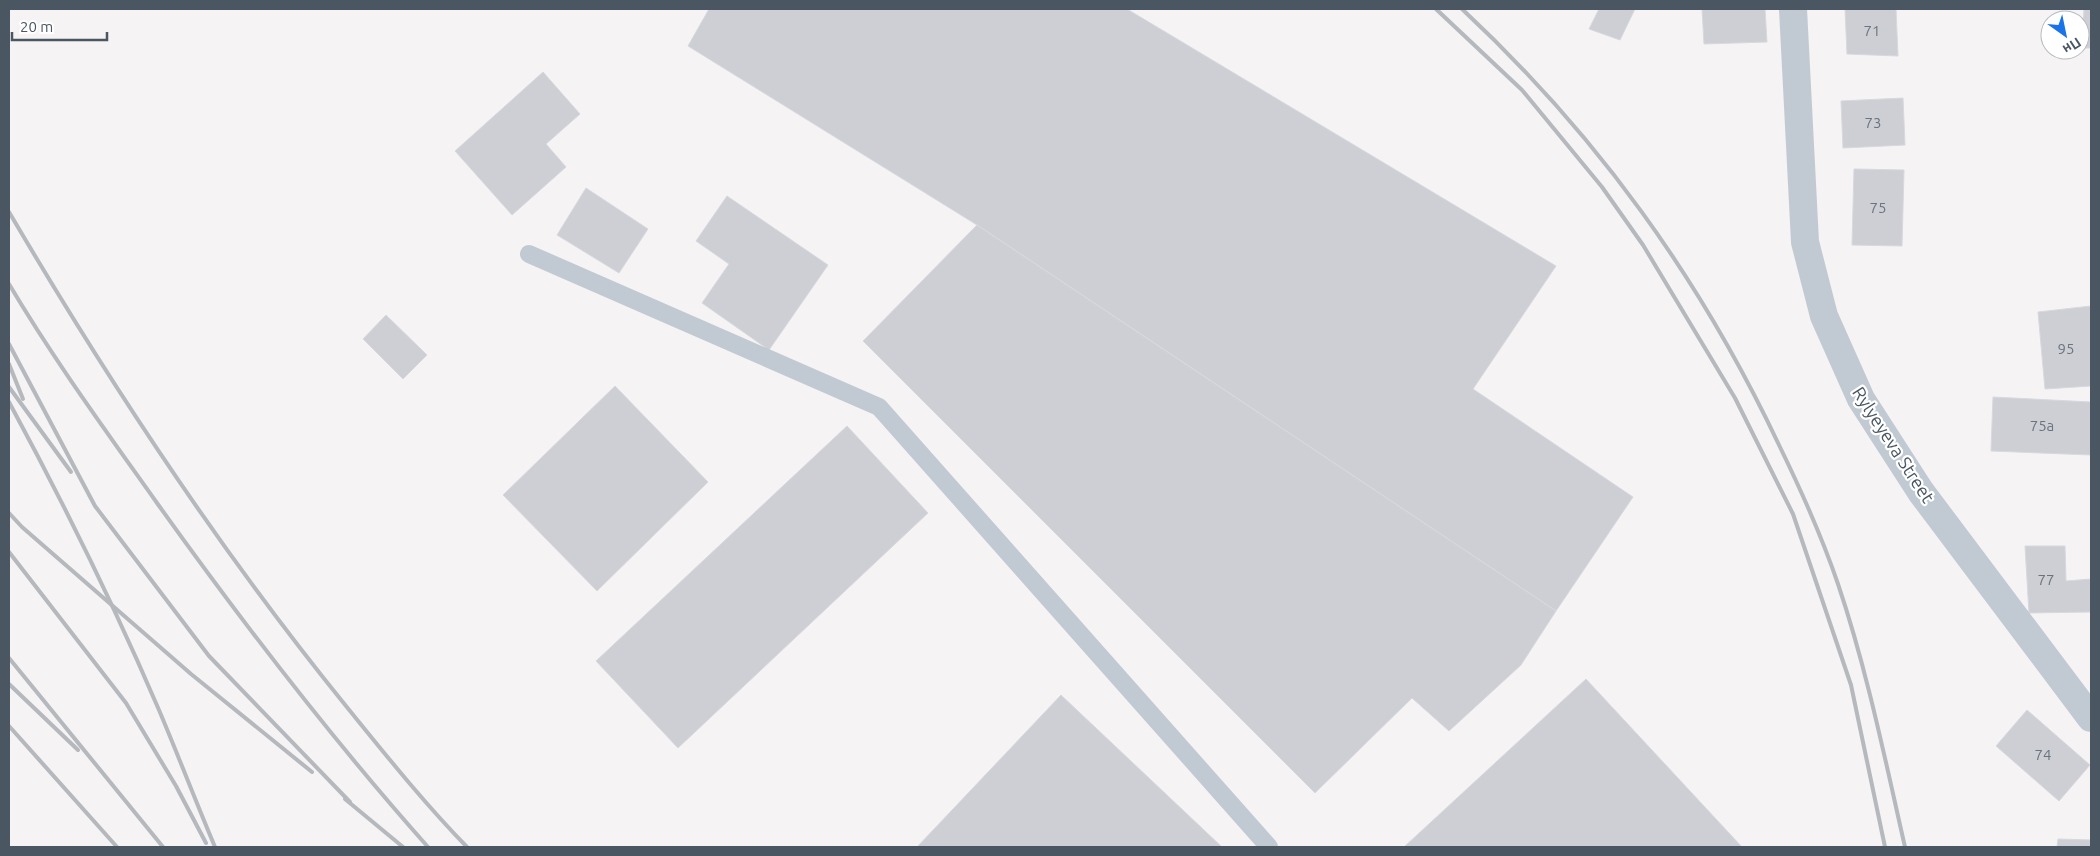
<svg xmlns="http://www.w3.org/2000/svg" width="2100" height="856" font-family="Ubuntu,sans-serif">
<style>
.building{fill:#cdcfd5;stroke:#d7d9de}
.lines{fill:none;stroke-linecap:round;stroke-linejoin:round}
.service{stroke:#c1cad2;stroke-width:18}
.minor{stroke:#c1cad2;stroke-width:28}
.rail{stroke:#b5b8bd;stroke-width:4}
.labels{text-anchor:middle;stroke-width:4.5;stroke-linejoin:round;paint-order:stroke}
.number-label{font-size:15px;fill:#6b747e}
.street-label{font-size:18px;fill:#4a5661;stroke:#fff}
</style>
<rect width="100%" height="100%" fill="#f5f3f3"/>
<!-- building -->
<g class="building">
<path d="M709,9H1127L1556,266L1473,389L1633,497L1556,611L977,225L688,46Z"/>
<path d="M1599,9H1635L1620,40L1589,29Z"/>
<path d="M1702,9H1765L1767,42L1704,44Z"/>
<path d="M1845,9H1896L1898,56L1847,54Z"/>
<path d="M2084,9H2091V48H2082Z"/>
<path d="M543,72L580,114L546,144L566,167L512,215L455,151Z"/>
<path d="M1903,98L1905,145L1843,148L1841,101Z"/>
<path d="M1854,169L1904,170L1902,246L1852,245Z"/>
<path d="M586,188L648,229L619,273L557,235Z"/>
<path d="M727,196L828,265L769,350L702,303L729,264L696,241Z"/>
<path d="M977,225L1556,611L1521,665L1449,731L1412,698L1315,793L863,341Z"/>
<path d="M2091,306V386L2045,389L2038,312Z"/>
<path d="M386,315L427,355L403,379L363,339Z"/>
<path d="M615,386L708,482L597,591L503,495Z"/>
<path d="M1993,397L2091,402V455L1991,451Z"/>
<path d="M847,426L928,513L678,748L596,661Z"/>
<path d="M2025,546H2065L2066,581L2091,579V612L2029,613Z"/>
<path d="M1586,679L1742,847H1404Z"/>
<path d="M1061,695L1222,847H917Z"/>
<path d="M2027,710L2090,765L2059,801L1996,746Z"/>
<path d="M2058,839L2091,840V847H2057Z"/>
</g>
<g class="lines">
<!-- service -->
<path class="service" d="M529,254L879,407L1269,847"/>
<!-- minor -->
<path class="minor" d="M1793,9L1805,242L1824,316L1861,399L1921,492L2091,718"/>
<!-- rail -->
<g class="rail">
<path d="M1436,9L1522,90L1602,187L1643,245L1735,398L1793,514L1851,685L1885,847"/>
<path d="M1462,9C1597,135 1700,278 1779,445C1801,490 1822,537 1838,584C1867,670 1885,759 1905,847"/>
<path d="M9,212C110,384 220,551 346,706C385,754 424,803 467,847"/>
<path d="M9,284C54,360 106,431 157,503C242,622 331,738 428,847"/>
<path d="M9,344L95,506L209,656L350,802"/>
<path d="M9,364L23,399"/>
<path d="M9,387L71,472"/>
<path d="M9,402C63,502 114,605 159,710C178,755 196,802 215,847"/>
<path d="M9,513L22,527L191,674L312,772"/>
<path d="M9,552L126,703L176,786L206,843"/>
<path d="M9,658L163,847"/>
<path d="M9,684L78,750"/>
<path d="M9,726L117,847"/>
<path d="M345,799L403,847"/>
</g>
</g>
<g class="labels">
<!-- number labels -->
<g class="number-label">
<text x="1872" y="36">71</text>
<text x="1873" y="128">73</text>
<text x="1878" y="213">75</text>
<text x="2066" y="354">95</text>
<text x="2042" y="431">75а</text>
<text x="2046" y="585">77</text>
<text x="2043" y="760">74</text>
</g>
<!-- street labels -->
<g class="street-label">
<text transform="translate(1893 445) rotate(57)" y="6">Rylyeyeva Street</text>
</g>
</g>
<!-- border -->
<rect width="2100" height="856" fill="none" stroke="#4a5661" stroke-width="20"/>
<!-- north arrow -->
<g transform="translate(2065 35) rotate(147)"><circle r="24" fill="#ffffff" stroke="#b7bbc0"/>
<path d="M0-4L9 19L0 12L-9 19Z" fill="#1a73e8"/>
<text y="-8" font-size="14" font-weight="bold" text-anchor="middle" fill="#4a5661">Пн</text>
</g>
<!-- scale -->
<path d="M12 32v8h95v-8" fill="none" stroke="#4a5661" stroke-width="2.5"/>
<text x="20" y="32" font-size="15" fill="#4a5661" stroke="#ffffff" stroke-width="4" paint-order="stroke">20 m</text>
</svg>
